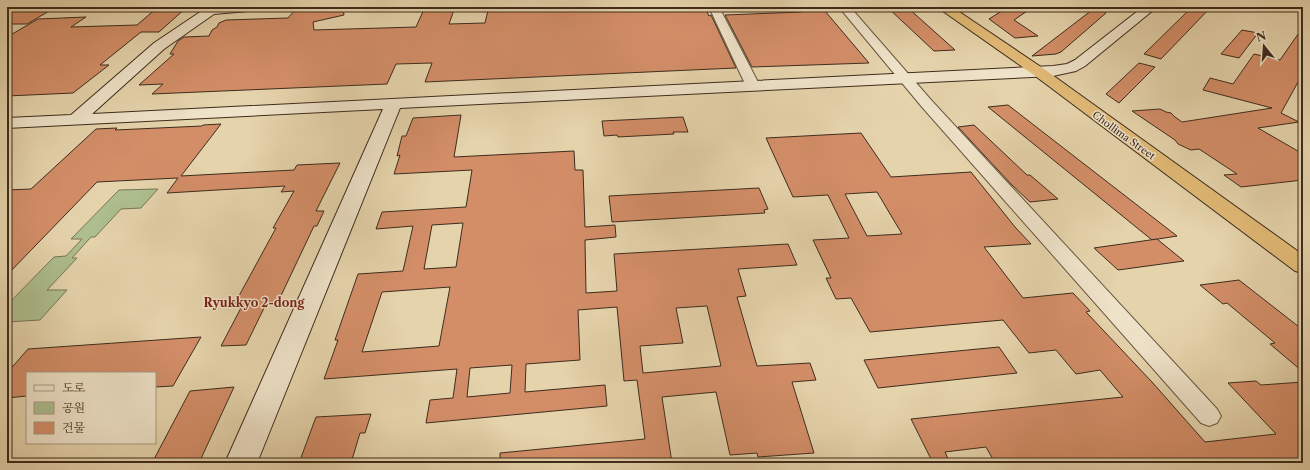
<svg xmlns="http://www.w3.org/2000/svg" width="1310" height="470" font-family="'Libre Caslon Text','Noto Serif KR',serif">
<style>
.green{fill:#aebe8e;stroke:#767556}
.building{fill:#d38e68;stroke:#3e2c1d;fill-rule:evenodd}
.lines{fill:none;stroke-linecap:round;stroke-linejoin:round}
.street-casing{stroke:#685640;stroke-width:2}
.secondary-casing{stroke:#3e2c1d;stroke-width:2}
.highway-casing{stroke:#3e2c1d;stroke-width:2}
.street{fill:#eee2c8;fill-rule:evenodd}
.secondary{fill:#eee2c8;fill-rule:evenodd}
.highway{fill:#e2ba76;fill-rule:evenodd}
.labels{text-anchor:middle;stroke-width:3;stroke-linejoin:round;paint-order:stroke}
.street-label{font-size:10px;fill:#3e2c1d;stroke:#eee2c8}
.quarter-label{font-size:12px;font-weight:bold;fill:#7a1f14;stroke:#eee2c8}
</style>
<rect width="100%" height="100%" fill="#e5d3ab"/>
<filter id="stains"><feTurbulence type="fractalNoise" baseFrequency=".005" numOctaves="4"/><feColorMatrix values="0 0 0 0 .2 0 0 0 0 .09 0 0 0 0 .02 0 0 0 .5 -.17"/></filter>
<radialGradient id="worn" r=".72"><stop offset=".6" stop-color="#630" stop-opacity="0"/><stop offset="1" stop-color="#630" stop-opacity=".3"/></radialGradient>
<!-- green -->
<path class="green" d="M158,189L141,208L121,209L95,237H91L72,258H77L47,290H67L40,320L7,322V305L54,257L66,256L82,239H71L119,190Z"/>
<!-- building -->
<g class="building">
<path d="M7,7H56L27,24H7Z"/>
<path d="M158,7H187L159,32H141L100,65H109L73,93L7,96V37L38,19L86,17L71,27L137,25Z"/>
<path d="M425,7H455L449,24L485,23L488,10L493,8L705,7L709,16L711,15L736,68L425,82L432,63L396,64L387,84L152,94L163,84L139,85L174,54H170L178,41L184,37L209,36L212,30L217,27L219,23L226,20L288,18L295,10L343,8L344,15L313,22L314,30L416,27Z"/>
<path d="M798,7H814L816,11H825L869,63L752,67L725,15L801,12Z"/>
<path d="M887,7H907L955,50L934,51Z"/>
<path d="M1008,7H1033L1014,20L1038,36L1015,38L989,19Z"/>
<path d="M1096,7H1102L1106,13L1061,52L1056,54L1032,56Z"/>
<path d="M1192,7H1211L1161,59L1144,54Z"/>
<path d="M1303,27V73L1281,113L1299,122L1258,128L1303,154V180L1241,187L1224,175L1237,174L1199,149L1191,150L1178,144L1175,140L1132,111L1160,109L1166,112L1171,113L1175,117L1182,122L1272,108L1203,90L1210,78L1233,84L1254,54L1280,60Z"/>
<path d="M1242,30L1258,33L1239,58L1221,54Z"/>
<path d="M1139,63L1155,67L1119,103L1106,94Z"/>
<path d="M1008,105L1177,236L1152,240L988,107Z"/>
<path d="M461,115L454,157L574,151L575,170H583L585,227L615,225L616,237L585,240L586,293L617,291L614,254L788,244L797,265L738,269L746,296L737,297L757,366L810,363L816,380L792,382L814,453L758,457L757,453L730,455L716,392L662,397L672,463H500V453L645,439L637,380L624,381L617,307L578,310L580,360L526,364L525,392L605,385L607,406L426,423L430,400L453,398L457,369L324,379L338,340H335L358,274L403,271L413,226L376,229L382,212L466,207L472,170L394,174L400,155L397,156L402,136H406L413,118ZM463,223L456,267L424,269L432,225ZM450,287L439,346L362,352L382,292ZM707,306L721,366L643,373L640,346L683,343L676,308ZM512,365L510,393L467,397L470,368Z"/>
<path d="M683,117L688,132H673L674,134L618,137L617,135L604,136L602,121Z"/>
<path d="M221,124L181,176L294,170L297,165L340,163L316,211H324L317,226H314L278,302H267L246,345L221,346L243,304L234,305L276,228H273L294,191L281,192L285,186L167,193L178,178L97,182L7,275V190L31,189L96,129L117,128L115,130L202,126L203,125Z"/>
<path d="M974,125L1027,175H1030L1058,199L1030,202L1012,185L958,127Z"/>
<path d="M861,133L891,177L971,172L1015,227L1031,244L984,247L1023,298L1073,293L1090,311L1086,312L1152,382L1205,442L1276,434L1228,383L1256,381L1261,385L1303,382V463H995L986,447L945,452L950,463H933L911,419L1123,397L1100,370L1076,374L1056,350L1029,353L1003,320L870,332L851,298L836,299L826,278H831L813,240L849,238L828,195L793,197L766,138ZM877,192L902,234L867,236L845,194Z"/>
<path d="M759,188L768,209L764,210L765,213L612,222L609,196Z"/>
<path d="M1157,239L1184,261L1118,270L1094,248Z"/>
<path d="M1239,280L1303,330V372L1270,344L1275,343L1227,303L1223,304L1200,285Z"/>
<path d="M201,337L173,386L155,387V373H27V396L7,398V373L28,349Z"/>
<path d="M999,347L1017,373L878,388L864,360Z"/>
<path d="M234,387L199,463H152L190,391Z"/>
<path d="M371,414L365,433H360L351,463H299L316,417Z"/>
</g>
<g class="lines">
<defs>
<g id="street">
<path d="M709,7H719L760,86L758,89H748L746,86Z"/>
<path d="M839,7H850L932,101L1217,409L1221,416L1217,423L1209,426L1201,423L922,107Z"/>
</g>
<path id="secondary" d="M212,7H254L252,10L248,11L214,14L164,49L92,114L1053,66L1067,64L1075,60L1143,7H1157L1085,66L1076,71L1053,76L400,108L257,463H225L383,109L7,128V118L71,115L154,43L206,8Z"/>
<path id="highway" d="M937,7H952L1044,69L1303,255V273L1295,271L1034,75Z"/>
</defs>
<!-- street casing -->
<use href="#street" class="street-casing"/>
<!-- secondary casing -->
<use href="#secondary" class="secondary-casing"/>
<!-- highway casing -->
<use href="#highway" class="highway-casing"/>
<!-- street -->
<use href="#street" class="street"/>
<!-- secondary -->
<use href="#secondary" class="secondary"/>
<!-- highway -->
<use href="#highway" class="highway"/>
</g>
<g class="labels">
<!-- street labels -->
<g class="street-label">
<text transform="translate(1124 135) rotate(36)" y="4">Chollima Street</text>
</g>
<!-- quarter labels -->
<g class="quarter-label">
<text x="254" y="307">Ryukkyo 2-dong</text>
</g>
</g>
<!-- margin -->
<rect width="1310" height="470" fill="none" stroke="#e5d3ab" stroke-width="24"/>
<rect x="8" y="8" width="1294" height="454" fill="none" stroke="#3e2c1d" stroke-width="2"/>
<rect x="12" y="12" width="1286" height="446" fill="none" stroke="#3e2c1d"/>
<!-- legend -->
<rect x="26" y="372" width="130" height="72" fill="#eee2c8" stroke="#a89984"/>
<rect x="34" y="385" width="20" height="6" fill="#eee2c8" stroke="#a89984"/>
<text x="62" y="392" font-size="12" fill="#3e2c1d">도로</text>
<rect x="34" y="402" width="20" height="12" fill="#aebe8e" stroke="#a89984"/>
<text x="62" y="412" font-size="12" fill="#3e2c1d">공원</text>
<rect x="34" y="422" width="20" height="12" fill="#d38e68" stroke="#a89984"/>
<text x="62" y="432" font-size="12" fill="#3e2c1d">건물</text>
<!-- north arrow -->
<g transform="translate(1264 46) rotate(343)" stroke="#eee2c8" stroke-width="3" paint-order="stroke">
<path d="M0-3L7 15L0 10L-7 15Z" fill="#3e2c1d"/>
<text y="-6" font-size="11" font-weight="bold" text-anchor="middle" fill="#3e2c1d">N</text>
</g>
<rect width="100%" height="100%" filter="url(#stains)"/>
<rect width="100%" height="100%" fill="url(#worn)"/>
</svg>
